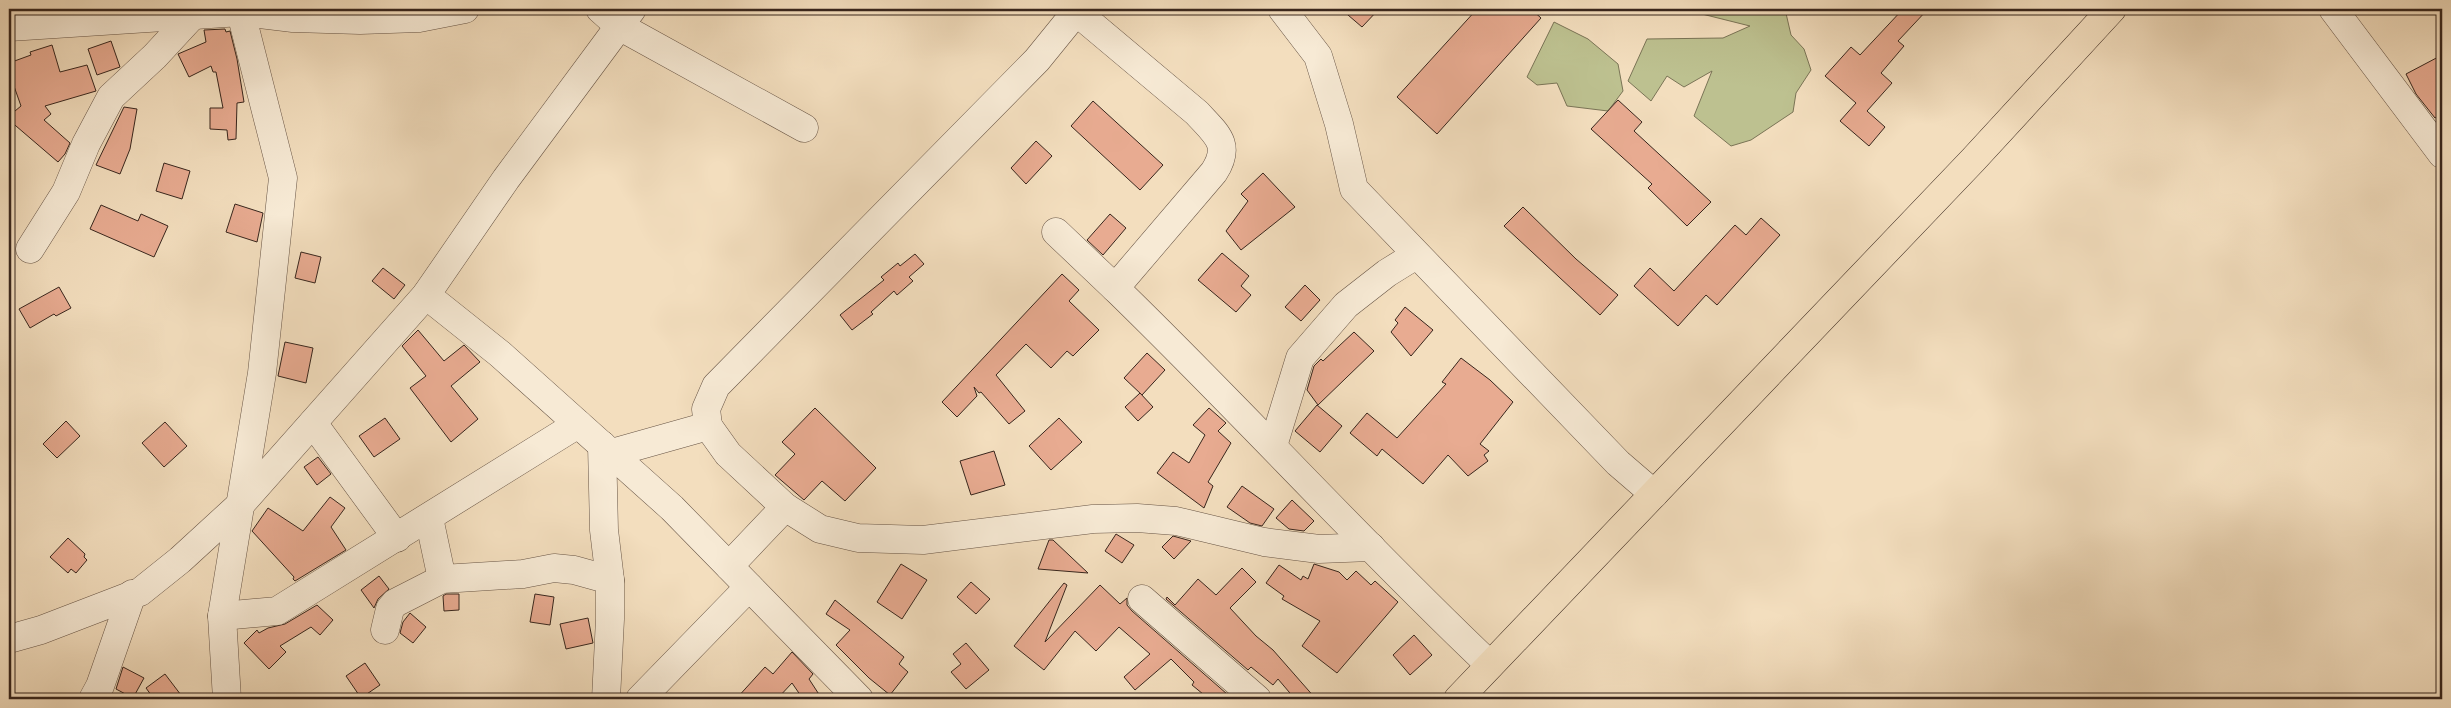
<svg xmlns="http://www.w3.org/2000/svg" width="2451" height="708" font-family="Alegreya,serif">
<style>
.green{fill:#bdc190;stroke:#7a7456}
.building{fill:#e8ab91;stroke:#38261d}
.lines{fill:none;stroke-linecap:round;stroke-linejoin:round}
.minor-casing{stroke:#675445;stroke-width:29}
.major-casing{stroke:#38261d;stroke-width:29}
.minor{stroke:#f7ead5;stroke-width:28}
.major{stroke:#f3debe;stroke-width:28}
</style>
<rect width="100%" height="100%" fill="#f3debe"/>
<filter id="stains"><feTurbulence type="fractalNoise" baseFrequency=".004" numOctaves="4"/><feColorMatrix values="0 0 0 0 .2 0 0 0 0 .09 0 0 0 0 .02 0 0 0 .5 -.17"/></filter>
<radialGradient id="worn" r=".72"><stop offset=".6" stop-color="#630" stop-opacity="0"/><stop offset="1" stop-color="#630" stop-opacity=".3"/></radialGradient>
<!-- green -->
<g class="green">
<path d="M1682,9H1785L1791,35L1804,49L1811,70L1796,93L1793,112L1751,140L1731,146L1694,116L1712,71L1684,87L1667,76L1651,101L1628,81L1647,39L1723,38L1750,26Z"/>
<path d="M1554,22L1588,39L1618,64L1623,91L1608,111L1567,106L1557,83L1537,85L1527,77Z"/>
</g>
<!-- building -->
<g class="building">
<path d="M1341,9H1379L1362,27Z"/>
<path d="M1477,9H1531L1541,18L1437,134L1397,97Z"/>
<path d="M1903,9H1928L1898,41L1904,46L1881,73L1892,83L1867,111L1885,127L1869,146L1840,121L1856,103L1825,76L1851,47L1860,55Z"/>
<path d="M225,29L226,32L230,31L237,59L244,102L237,103L236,139L228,140L227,130L210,129V108H223L216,72H213L211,66L189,77L178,54L206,42L204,30Z"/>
<path d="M111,41L120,67L97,75L88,49Z"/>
<path d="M52,45L60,72L87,65L96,91L45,106L51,114L44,120L70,143L65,154L58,162L9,120V116L21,106L9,72V63L31,55L30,52Z"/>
<path d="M2442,55V114L2435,118L2416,94L2406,74Z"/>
<path d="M1618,100L1642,122L1634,131L1711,202L1687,226L1648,188L1652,184L1591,129Z"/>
<path d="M1093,101L1163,165L1140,190L1071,126Z"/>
<path d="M124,107L137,109L130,149L120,174L96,165Z"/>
<path d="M1036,141L1052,156L1026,184L1011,168Z"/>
<path d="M164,163L190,171L182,199L156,191Z"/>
<path d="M1263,173L1295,207L1241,250L1226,231L1248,201L1241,194Z"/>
<path d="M235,204L263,213L257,242L226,232Z"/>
<path d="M101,205L138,221L141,214L168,226L154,257L90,229Z"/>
<path d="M1523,207L1576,259L1618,295L1600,315L1504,226Z"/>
<path d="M1110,214L1126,228L1103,255L1087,240Z"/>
<path d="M1761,218L1780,235L1717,305L1706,295L1678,326L1634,286L1650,268L1674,291L1735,225L1746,235Z"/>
<path d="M301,252L321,257L315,283L295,278Z"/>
<path d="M1222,253L1249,276L1241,286L1251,295L1236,312L1198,280Z"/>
<path d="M915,254L924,264L909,277L913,281L897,295L894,291L871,312L873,314L852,330L840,315L884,280L881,277L898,263L900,266Z"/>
<path d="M383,268L405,285L394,299L372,281Z"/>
<path d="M1062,274L1079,290L1069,301L1099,330L1073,356L1067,351L1051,368L1026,344L996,375L1025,411L1009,424L981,392L979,393L974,387L977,396L957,417L942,402Z"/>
<path d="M1305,285L1320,300L1301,321L1285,307Z"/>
<path d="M59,287L71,308L56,316L54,314L30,328L19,309Z"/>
<path d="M1405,307L1433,330L1411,356L1391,332L1398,323L1395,320Z"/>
<path d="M418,330L444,361L464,345L480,362L451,386L478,419L451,442L410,388L426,376L402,346Z"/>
<path d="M1354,332L1374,351L1318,405L1307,390L1314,366L1321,359L1323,361Z"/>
<path d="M285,342L313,348L306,383L278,376Z"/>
<path d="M1147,353L1165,370L1142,395L1124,378Z"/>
<path d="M1461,358L1490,380L1513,402L1480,444L1489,451L1484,455L1488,461L1468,476L1448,455L1423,484L1382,449L1377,456L1350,433L1367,413L1397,438L1446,384L1442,382Z"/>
<path d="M1140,393L1153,407L1138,421L1125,407Z"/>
<path d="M1317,405L1342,426L1320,452L1295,431Z"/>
<path d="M815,408L876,468L845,501L822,481L804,500L775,475L795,454L782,442Z"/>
<path d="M1209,408L1226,423L1218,431L1231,443L1208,482L1213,486L1204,508L1157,473L1173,452L1189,463L1205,435L1193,425Z"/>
<path d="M385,418L400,439L374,457L359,436Z"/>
<path d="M1059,418L1082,442L1051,470L1029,446Z"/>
<path d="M66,421L80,436L57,458L43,444Z"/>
<path d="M165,422L187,446L164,467L142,443Z"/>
<path d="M994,451L1005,485L971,495L960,461Z"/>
<path d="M318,457L331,474L317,485L304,467Z"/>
<path d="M1242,486L1274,509L1262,526L1250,523L1227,507Z"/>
<path d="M330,497L345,508L331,527L346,550L295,581L293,579L294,577L252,531L268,508L303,531Z"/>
<path d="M1292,500L1314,521L1304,531L1289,529L1276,518Z"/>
<path d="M1116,534L1134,545L1122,563L1105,551Z"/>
<path d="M1173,536L1191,541L1174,559L1162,547Z"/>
<path d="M68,538L85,554L84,557L87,560L76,573L71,569L68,573L50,557Z"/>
<path d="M1049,540H1053L1088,573L1038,569Z"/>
<path d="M901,564L927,580L902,619L877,602Z"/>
<path d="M1314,564L1339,572L1347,580L1356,571L1371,585L1375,581L1398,602L1337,673L1302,646L1320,621L1282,599L1284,596L1266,583L1279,565L1301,580L1303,576L1308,579Z"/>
<path d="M1242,568L1256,582L1230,608L1256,636L1273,650L1316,699H1295L1278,679L1273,685L1251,667L1248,670L1166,599L1167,597L1175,605L1198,579L1216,595Z"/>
<path d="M379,576L389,589L378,599L374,608L361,590Z"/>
<path d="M971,582L990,599L976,614L957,597Z"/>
<path d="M1064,583L1067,585L1045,642L1100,585L1120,604L1127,598V605L1132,611L1227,694L1223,699H1209L1192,685L1194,682L1171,659L1135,690L1124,677L1150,654L1119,627L1096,651L1075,631L1044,670L1014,646Z"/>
<path d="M446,594H459V610L444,611L443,596Z"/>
<path d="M535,594L554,597L550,625L530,622Z"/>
<path d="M835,600L904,657L899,664L908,672L890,695L869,678L836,645L850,630L826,614Z"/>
<path d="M317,605L333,620L320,635L311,627L280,646L286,652L269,669L244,643L257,630L259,633L268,628L285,624Z"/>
<path d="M410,613L426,627L413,643L400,633L403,622Z"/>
<path d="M588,618L593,643L566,649L560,624Z"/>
<path d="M1414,635L1432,655L1410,675L1393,655Z"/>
<path d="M966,643L989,670L966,689L951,672L961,664L953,654Z"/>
<path d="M792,652L813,674L809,679L822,699H803L792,683L777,699H736L765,667L773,674Z"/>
<path d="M365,663L380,685L361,698L346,676Z"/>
<path d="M123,667L144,678L133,698L116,689Z"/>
<path d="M165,674L184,699H154L146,688Z"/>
</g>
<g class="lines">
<defs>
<g id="minor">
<path d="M600,9L619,26L804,128"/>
<path d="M1073,9L1197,113C1216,134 1232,144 1214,172L1115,288C1242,411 1361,543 1490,665"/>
<path d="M1282,9L1318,56L1339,124L1354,189L1618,463L1654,494"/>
<path d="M2333,9L2442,154"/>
<path d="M9,27L241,12L293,18L360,20L419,18L465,9"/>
<path d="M1056,232L1115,288"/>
<path d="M30,249L66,192L86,144L111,97L155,56L193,15"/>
<path d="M426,295L500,354L672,508L859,699"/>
<path d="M313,423L397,538"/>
<path d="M708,426L706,409L716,386L1037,60L1076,12"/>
<path d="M602,445L604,530L610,580V619L606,699"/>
<path d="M1273,446L1300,358L1346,305L1387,273L1416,255"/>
<path d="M612,453L708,426L728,454L785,507L820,529L858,538L923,540L1093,519L1137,518L1176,521L1264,542L1319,549L1371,547"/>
<path d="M429,518L442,579"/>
<path d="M729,566L785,507"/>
<path d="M1142,599L1257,699"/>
<path d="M222,616L277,611L578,424"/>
<path d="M385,630L390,609L395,603L442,579L523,574L554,568L574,570L610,580"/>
<path d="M9,639L41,630L140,592L180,560L240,505L426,295L506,179L632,9"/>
<path d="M93,699L100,686L132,594"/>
<path d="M227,699L222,616L262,373L283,178L240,9"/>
<path d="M640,699L749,587"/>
</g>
<path id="major" d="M1458,699L1973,160L2112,9"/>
</defs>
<!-- minor casing -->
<use href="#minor" class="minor-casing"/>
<!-- major casing -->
<use href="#major" class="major-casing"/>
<!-- minor -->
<use href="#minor" class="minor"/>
<!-- major -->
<use href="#major" class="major"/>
</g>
<!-- margin -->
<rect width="2451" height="708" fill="none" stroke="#f3debe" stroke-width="30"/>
<rect x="10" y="10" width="2431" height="688" fill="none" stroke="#38261d" stroke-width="2.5"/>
<rect x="15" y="15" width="2421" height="678" fill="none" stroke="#38261d"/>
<rect width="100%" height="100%" filter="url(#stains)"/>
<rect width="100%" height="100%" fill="url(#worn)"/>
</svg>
